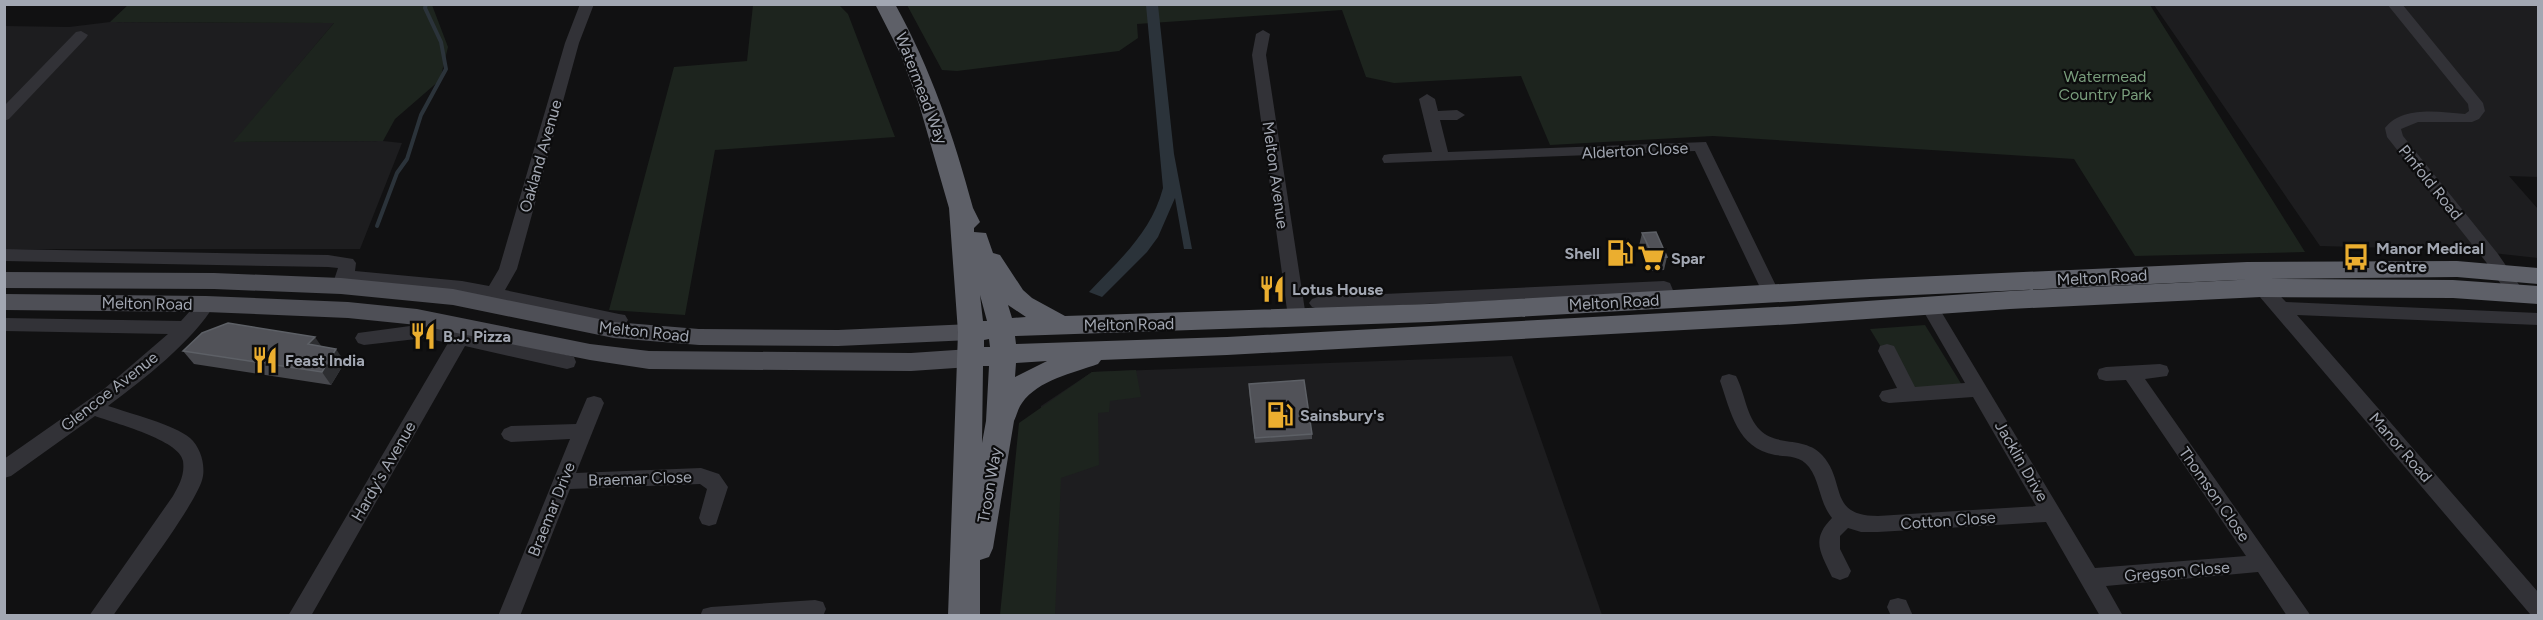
<svg xmlns="http://www.w3.org/2000/svg" width="2543" height="620" font-family="Figtree,sans-serif">
<style>
.built{fill:#1d1d1f}
.green{fill:#1d241e}
.water{fill:#2b333a}
.lines{fill:none;stroke-linecap:round;stroke-linejoin:round}
.stream{stroke:#2b333a;stroke-width:4}
.minor{fill:#323237;fill-rule:evenodd}
.major{fill:#4e4f56;fill-rule:evenodd}
.highway{fill:#5e6068;fill-rule:evenodd}
.wall{fill:#47484d}
.shaded-wall{fill:#2d2e31}
.building{fill:#515258;stroke:#5d6066;stroke-width:1.5}
.labels{text-anchor:middle;stroke-width:4.5;stroke-linejoin:round;paint-order:stroke}
.park-label{font-size:16px;fill:#799d7c;stroke:#0c0c0d}
.street-label{font-size:16px;fill:#a2a7b2;stroke:#0c0c0d}
.poi-label{font-size:16px;font-weight:bold;fill:#a2a7b2;stroke:#0c0c0d;text-anchor:start}
</style>
<rect width="100%" height="100%" fill="#111112"/>
<!-- built -->
<g class="built">
<path d="M2154,5H2538V177L2509,176L2538,209V258L2465,250L2320,246Z"/>
<path d="M110,22L334,23L234,142L383,141L402,143L360,249H5V26L69,27Z"/>
<path d="M1512,356L1602,615L1036,616L1041,406L1092,372Z"/>
</g>
<!-- green -->
<g class="green">
<path d="M129,4L432,5L448,47L440,80L395,119L383,141L233,142L334,23L110,22Z"/>
<path d="M753,5H839L848,14L895,137L715,150L685,315L609,310L674,67L747,61Z"/>
<path d="M907,5H2150L2305,252L2135,256L2074,159L1713,136L1550,145L1521,76L1394,83L1366,77L1342,10L1137,24L1138,38L1119,51L957,71L942,70Z"/>
<path d="M1925,325L1965,390L1910,395L1870,329Z"/>
<path d="M1136,370L1141,397L1110,401L1109,412L1098,413L1099,465L1061,478L1055,615H1000L1019,423L1092,372Z"/>
</g>
<!-- water -->
<path class="water" d="M1146,5H1158L1174,154L1192,249H1184L1175,198L1158,237L1147,252L1102,297L1089,292C1120,259 1151,233 1163,188Z"/>
<g class="lines">
<!-- stream -->
<path class="stream" d="M377,226L397,173L407,159L421,115L446,69L441,42L425,8L426,4"/>
<!-- minor -->
<g class="minor">
<path d="M580,4H594L579,43L517,269L505,290L619,314L625,315L628,320L625,325L619,326L498,301L493,309L487,311L481,309L478,305L482,297L462,293L352,283L347,290L341,292L335,290L332,286L338,268L328,267L4,261V249L328,255L353,259L356,263L355,271L462,281L489,286L499,269L565,43Z"/>
<path d="M2387,4H2402L2483,103L2485,111L2479,119L2472,122H2418L2401,129L2403,136L2498,254L2524,292L2521,296L2515,298L2509,296L2486,262L2387,137L2385,128C2403,105 2440,112 2465,114L2469,111L2468,104Z"/>
<path d="M1263,30L1270,34L1266,55L1306,317L1303,322L1297,323L1291,322L1288,317L1252,55L1256,34Z"/>
<path d="M81,31L88,35L86,38L9,119L4,121V106L76,32Z"/>
<path d="M1427,94L1435,99L1438,111L1457,110L1465,115L1457,120H1440L1448,152L1706,142L1780,294L1777,298L1771,300L1765,298L1695,151L1384,163L1382,159L1384,155L1390,154L1432,152L1419,99Z"/>
<path d="M2254,273L2260,275L2286,302L2538,313V325L2297,315L2538,592V616L2530,614L2248,283L2245,279L2248,275Z"/>
<path d="M1664,281L1670,283L1677,300L1674,304L1668,306L1662,304L1657,293L1318,309L1312,307L1309,303L1312,299L1318,297Z"/>
<path d="M206,298L212,300L215,304C192,342 144,379 108,406C129,413 175,425 190,438C200,447 205,463 203,476C200,500 130,590 113,616H89L173,496C179,485 185,475 183,461C180,440 114,423 95,416L11,476L4,478V459L104,389L168,334L4,331V318L181,321L200,300Z"/>
<path d="M1930,301L1936,303L2095,568L2246,556L2126,380L2106,381L2099,379L2097,374L2099,369L2106,367L2160,364L2167,366L2169,371L2167,376L2145,379L2311,616H2287L2258,572L2106,586L2123,616H2100L2046,522L1878,532H1861L1848,528L1840,536V549L1851,571L1848,577L1840,580L1832,577C1821,553 1810,540 1832,518C1819,502 1820,481 1809,467C1800,455 1788,457 1775,455C1737,448 1731,412 1720,381L1722,376L1729,374L1736,376C1745,393 1746,416 1760,430C1777,447 1805,436 1822,455C1847,482 1827,516 1878,516L2036,506L1973,397L1889,403L1882,401L1879,396L1882,391L1897,388L1878,351L1880,346L1887,344L1894,346L1915,387L1965,383L1921,307L1924,303Z"/>
<path d="M469,320L475,322L478,327L473,335L567,355L574,357L576,362L574,367L567,369L465,346L311,616H288L448,343L425,338L364,345L358,343L355,338L358,333L425,324L456,331L463,322Z"/>
<path d="M594,396L601,398L604,403L576,473L701,468L719,474L728,487L716,524L709,526L702,524L699,518L707,489L700,484L570,489L520,616H498L570,439L511,442L504,439L501,434L504,429L511,426L576,424L587,398Z"/>
<path d="M1898,598L1906,600L1913,616H1891L1887,607L1890,600Z"/>
<path d="M815,600L823,602L826,609L823,616H700L703,609L711,607Z"/>
</g>
<!-- major -->
<g class="major">
<path d="M4,272L214,273L341,278L453,289L614,322L699,329L838,330L971,324L979,326L982,332L979,338L971,340L838,346L699,345L614,338L453,305L341,294L214,289L4,288Z"/>
<path d="M4,294L206,296L348,302L417,309L590,344L649,351L911,353L970,349L978,352L982,358L978,364L970,367L911,371L649,369L590,360L417,325L348,318L206,312L4,310Z"/>
</g>
<!-- highway -->
<path class="highway" d="M875,4H895C931,69 954,137 973,208L980,222L974,228V232L986,233L993,253L1000,255L1023,290L1032,298L1065,316L1429,304L1870,279L2247,262L2457,261L2538,268V284L2457,277L2269,279L2453,280L2538,286V304L2453,298L2261,297L2010,309L1795,324L1227,355L1101,360L1098,364C1073,373 1038,380 1022,403C1018,408 1017,415 1014,421L993,548L989,557L980,560V616H948L958,332L949,208L919,104L900,53ZM2258,279L2010,291L1795,306L1227,337L1016,344L1015,336L1429,322L1870,297ZM980,295L987,321H983ZM1008,305L1026,317L1012,318ZM989,339L990,347H984V340ZM1047,361L1015,377L1016,363ZM983,366H989L986,421L982,443Z"/>
</g>
<!-- wall -->
<g class="wall">
<path d="M1642,233L1667,257L1664,270L1650,271L1639,246Z"/>
<path d="M322,347L345,362L331,385L194,364L183,351Z"/>
<path d="M1249,389L1312,434V439L1255,443Z"/>
</g>
<!-- shaded-wall -->
<g class="shaded-wall">
<path d="M315,337L324,350L308,344Z"/>
<path d="M336,349L345,362L331,385L322,372Z"/>
</g>
<!-- building -->
<g class="building">
<path d="M1656,232L1667,257L1654,258L1642,233Z"/>
<path d="M228,323L315,337L308,344L336,349L322,372L183,351L202,333Z"/>
<path d="M1304,380L1312,434L1255,438L1249,384Z"/>
</g>
<!-- icons -->
<defs>
<symbol id="fuel-bare" viewBox="-9 -9 18 18"><path d="M-5.5-6h7V0h2V4h1.3V-2.5L3-4.5l.8-.8L6-3V5H2.5V1h-1V6h-7ZM-4.2-4.7v3.2H.2V-4.7Z" fill="#ebae2f" stroke="#0c0c0d" stroke-width="2.5" paint-order="stroke"/></symbol>
<symbol id="bus-bare" viewBox="-9 -9 18 18"><path d="M-5-6H5V4H4V6H2V4H-2V6H-4V4H-5ZM-3.5-4V0h7V-4ZM-3.5 1.2v1.5H-2V1.2ZM2 1.2v1.5H3.5V1.2Z" fill="#ebae2f" stroke="#0c0c0d" stroke-width="2.5" paint-order="stroke"/></symbol>
<symbol id="supermarket-bare" viewBox="-9 -9 18 18"><path d="M-6-5.5h2.5l.6 2H6L4.5 2H-2.5L-4.4-4H-6ZM-1.5 3.2a1.3 1.3 0 1 0 .1 0ZM3 3.2a1.3 1.3 0 1 0 .1 0Z" fill="#ebae2f" stroke="#0c0c0d" stroke-width="2.5" paint-order="stroke"/></symbol>
<symbol id="restaurant-bare" viewBox="-9 -9 18 18"><path d="M-5-6h1v4h1v-4h1v4h1v-4h1v5L-1.5 .5V6h-2V.5L-5-1ZM5-6V6H3V1.5H1.5Q1.5-4 5-6Z" fill="#ebae2f" stroke="#0c0c0d" stroke-width="2.5" paint-order="stroke"/></symbol>
</defs>
<g fill-rule="evenodd">
<use href="#fuel-bare" x="1601" y="234" width="38" height="38"/>
<use href="#bus-bare" x="2337" y="238" width="38" height="38"/>
<use href="#supermarket-bare" x="1632" y="239" width="38" height="38"/>
<use href="#restaurant-bare" x="1253" y="270" width="38" height="38"/>
<use href="#restaurant-bare" x="404" y="317" width="38" height="38"/>
<use href="#restaurant-bare" x="246" y="341" width="38" height="38"/>
<use href="#fuel-bare" x="1261" y="396" width="38" height="38"/>
</g>
<g class="labels">
<!-- park labels -->
<g class="park-label">
<text x="2105" y="82">Watermead<tspan x="2105" dy="18">Country Park</tspan></text>
</g>
<!-- street labels -->
<g class="street-label">
<text transform="translate(922 88) rotate(69)" y="6">Watermead Way</text>
<text transform="translate(1635 150) rotate(-3)" y="6">Alderton Close</text>
<text transform="translate(540 156) rotate(-74)" y="6">Oakland Avenue</text>
<text transform="translate(1276 175) rotate(82)" y="6">Melton Avenue</text>
<text transform="translate(2431 182) rotate(51)" y="6">Pinfold Road</text>
<text transform="translate(2102 277) rotate(-3)" y="6">Melton Road</text>
<text transform="translate(1614 302) rotate(-3)" y="6">Melton Road</text>
<text transform="translate(147 303) rotate(1)" y="6">Melton Road</text>
<text transform="translate(1129 324) rotate(-1)" y="6">Melton Road</text>
<text transform="translate(644 331) rotate(6)" y="6">Melton Road</text>
<text transform="translate(109 391) rotate(-38)" y="6">Glencoe Avenue</text>
<text transform="translate(2401 447) rotate(49)" y="6">Manor Road</text>
<text transform="translate(2022 461) rotate(60)" y="6">Jacklin Drive</text>
<text transform="translate(383 471) rotate(-60)" y="6">Hardy's Avenue</text>
<text transform="translate(640 478) rotate(-2)" y="6">Braemar Close</text>
<text transform="translate(989 485) rotate(-80)" y="6">Troon Way</text>
<text transform="translate(2215 494) rotate(55)" y="6">Thomson Close</text>
<text transform="translate(551 509) rotate(-68)" y="6">Braemar Drive</text>
<text transform="translate(1948 520) rotate(-4)" y="6">Cotton Close</text>
<text transform="translate(2177 571) rotate(-5)" y="6">Gregson Close</text>
</g>
<!-- poi labels -->
<g class="poi-label">
<text x="2376" y="254">Manor Medical<tspan x="2376" dy="18">Centre</tspan></text>
<text x="1600" y="259" text-anchor="end">Shell</text>
<text x="1671" y="264">Spar</text>
<text x="1292" y="295">Lotus House</text>
<text x="443" y="342">B.J. Pizza</text>
<text x="285" y="366">Feast India</text>
<text x="1300" y="421">Sainsbury's</text>
</g>
</g>
<!-- border -->
<rect width="2543" height="620" fill="none" stroke="#a2a7b2" stroke-width="12"/>
</svg>
